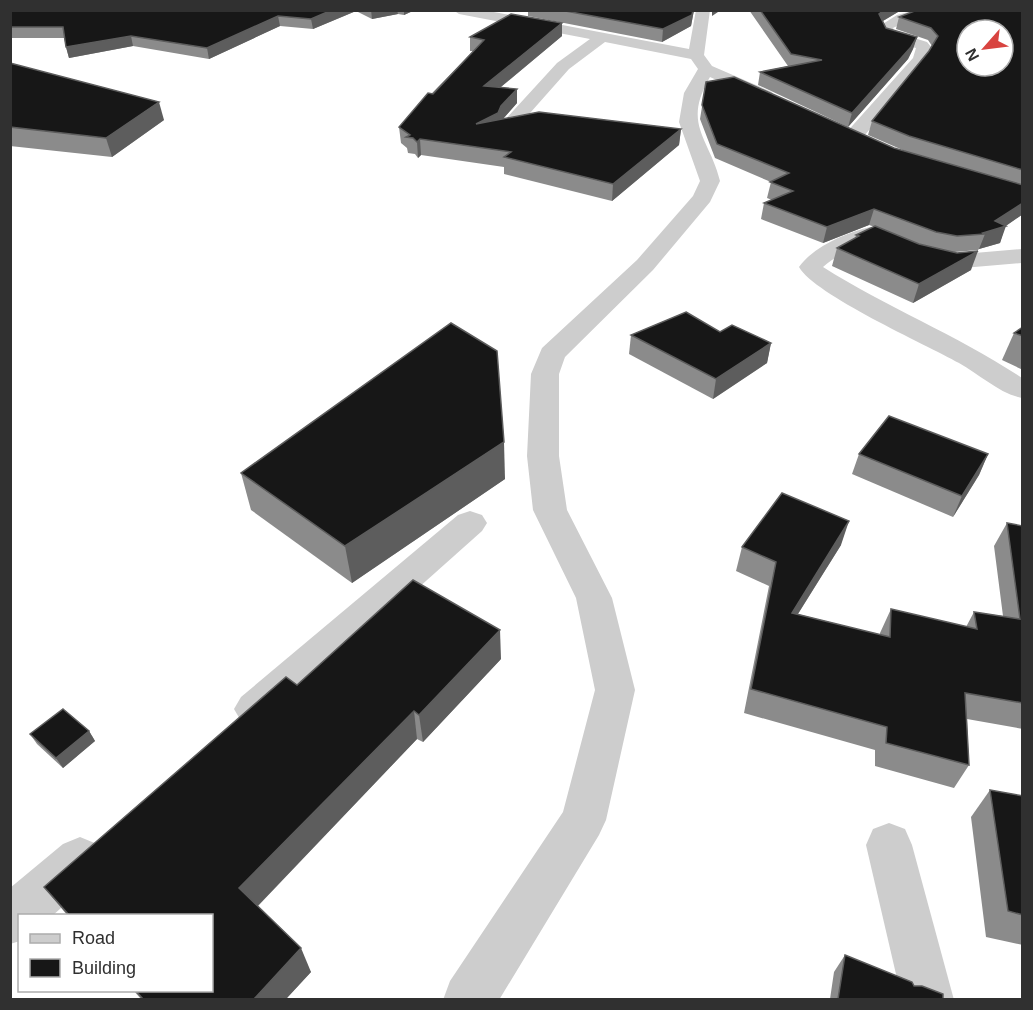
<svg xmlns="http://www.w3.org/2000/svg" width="1033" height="1010" font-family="Helvetica,sans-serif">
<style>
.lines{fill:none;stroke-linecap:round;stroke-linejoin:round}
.street{fill:#cdcdcd;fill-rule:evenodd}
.wall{fill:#8b8b8b}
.shaded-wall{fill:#5d5d5d}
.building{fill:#171717;stroke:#5d5d5d;stroke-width:1.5;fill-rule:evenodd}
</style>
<rect width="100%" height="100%" fill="#fff"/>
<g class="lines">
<!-- street -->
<g class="street">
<path d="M453,10H483L689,49L696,10H710L704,55L712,66L772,92L774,96L772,100H760L710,77C682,125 709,137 720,181L710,202L653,270L565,357L559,374V456L567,510L612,598L635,690L606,820L599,835L499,1000H443L450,981L563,812L595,690L576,598L533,510L527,456L531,374L542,348L637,260L693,196L700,181L679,122L684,93L698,69L691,59L605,42L569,69L515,130H503L500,126L503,122L557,63L590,39L459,14Z"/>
<path d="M916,10H940L907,21L893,28L895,32L927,42L932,48L928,60L859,142H845L843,138L845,134L913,58L916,48L884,38L878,27L897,15Z"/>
<path d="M870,227L884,231L887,236L884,241C863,246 839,252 823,267C888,308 959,336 1022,378V398C1000,394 979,374 959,363C925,344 815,295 799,267C814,246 846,233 870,227Z"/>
<path d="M1022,249V263L951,269L922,262L918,257L922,252L930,250L951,255Z"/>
<path d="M470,511L482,515L487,523L482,531L269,721L255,726L241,721L234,709L241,697L458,515Z"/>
<path d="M889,823L905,829L912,845L954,1000H902L866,845L873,829Z"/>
<path d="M80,837L97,844L103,860L97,876L52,916H20V941L10,944V888L63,844Z"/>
</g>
</g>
<!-- wall -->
<g class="wall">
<path d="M10,10H415L404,15L398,14L372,19L356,11L313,29L280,26L209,59L133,46L69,58L66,47L64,38H10Z"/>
<path d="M528,10H694L691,26L662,42L528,16Z"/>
<path d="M749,10H906L898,12L883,21L886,28L917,37L913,49L908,59L848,127L758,85L760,72L788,66Z"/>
<path d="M1023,10V214L1005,226L1000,243L979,249L978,250L955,252L971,270L913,303L832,266L837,248L855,239L856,235L875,227L869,225L823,243L761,219L764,203L772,200L767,198L771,182L715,158L700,119L706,82L894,148L936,161L905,151L868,135L872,121L929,51L932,46L928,40L896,29L899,17Z"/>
<path d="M562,23V36L501,87L517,103L503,119L681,129L679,145L612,201L504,174V167L421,155L418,158L415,154L408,153L407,148L401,143L399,127L473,51H470V37Z"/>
<path d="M10,63L164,120L112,157L10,146Z"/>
<path d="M1023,327V370L1002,360L1014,333Z"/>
<path d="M631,335L771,343L767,363L713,399L629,354Z"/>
<path d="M859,454H988L979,475L953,517L852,474Z"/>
<path d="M241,473L505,479L352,583L251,510Z"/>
<path d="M1007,523L1023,526V729L967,719L969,765L954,788L875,766V750L744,713L769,586L736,571L742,547L841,545L798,614L880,635V633L891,609L966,627L974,612L1003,616L994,546Z"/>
<path d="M501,659L423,742L417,739L258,906L311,972L286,999H141L133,990H212V915H67L44,887Z"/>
<path d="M89,731L95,741L63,768L37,744L30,734Z"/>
<path d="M990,790L1023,796V945L986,937L971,817Z"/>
<path d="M845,955L914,986L943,999H830L834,972Z"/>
</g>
<!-- shaded-wall -->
<g class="shaded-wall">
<path d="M332,10H356V11L313,29L311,19Z"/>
<path d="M371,10H397L398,14L372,19Z"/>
<path d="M404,10H415L404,15Z"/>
<path d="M693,10H694L691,26L662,42L663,29Z"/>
<path d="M712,10H721L712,16Z"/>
<path d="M884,10H906L898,12L876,25L879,14Z"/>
<path d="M278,16L280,26L209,59L207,48Z"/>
<path d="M562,23V36L485,100L484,86Z"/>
<path d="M131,36L133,46L69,58L66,47Z"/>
<path d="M917,37L913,49L908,59L848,127L852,113Z"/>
<path d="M517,89V103L501,121L476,124L501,106Z"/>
<path d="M159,102L164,120L112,157L106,138Z"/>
<path d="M681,129L679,145L612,201L613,184Z"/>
<path d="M420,139L421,155L418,158L417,142Z"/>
<path d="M1023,203V214L1003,228L1006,226L1000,243L979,249L985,234H983L995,221Z"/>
<path d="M874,209L869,225L823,243L827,227Z"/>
<path d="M978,251L971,270L913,303L919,284Z"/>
<path d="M771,343L767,363L713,399L716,379Z"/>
<path d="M504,442L505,479L352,583L345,546Z"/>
<path d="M988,454L979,475L953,517L962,496Z"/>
<path d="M849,521L841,545L784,636L792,613Z"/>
<path d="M500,630L501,659L423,742L419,715Z"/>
<path d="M414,711L417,739L251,913L239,888Z"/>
<path d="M89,731L95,741L63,768L56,758Z"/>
<path d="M301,948L311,972L286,999H254Z"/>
</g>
<!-- building -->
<g class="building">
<path d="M10,10H332L311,19L278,16L207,48L131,36L66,47L63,27H10Z"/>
<path d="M560,10H693L692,15L663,29Z"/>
<path d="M760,10H884L879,14L886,28L917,37L911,47L852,113L760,72L822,60L791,54Z"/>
<path d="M917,10H1023V170L909,136L872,121L929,51L938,36L931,28L899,17ZM967,30H1003V66H967Z"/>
<path d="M511,14L562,23L484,86L517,89L501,106L498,113L476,124L539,112L681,129L613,184L504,157L511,152L420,139L417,142L413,138L406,137L410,135L399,127L428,93L433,94L484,40L470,37Z"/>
<path d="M10,63L159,102L106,138L10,127Z"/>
<path d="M734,77L894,148L1023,185V203L995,221L1006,226L983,233L985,234L957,236L936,232L874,209L827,227L764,203L793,191L770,182L789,173L717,144L702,105L706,82Z"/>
<path d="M875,226L919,244L957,253L978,251L919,284L837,248L859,236L856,235Z"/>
<path d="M686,312L720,332L732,325L771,343L716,379L631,335Z"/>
<path d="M451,323L497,351L504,442L345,546L241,473Z"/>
<path d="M1023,327V336L1014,333Z"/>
<path d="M889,416L988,454L962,496L859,454Z"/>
<path d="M782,493L849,521L792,613L890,637L891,609L977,629L974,612L1020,619L1007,523L1023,526V703L965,693L969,765L886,743L887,727L751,689L776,562L742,547Z"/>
<path d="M413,580L500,630L419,715L414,711L239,888L301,948L254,999H143L135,990H212V915H69L44,887L286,677L297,685Z"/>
<path d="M63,709L89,731L56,758L30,734Z"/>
<path d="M990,790L1023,796V915L1008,911Z"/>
<path d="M845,955L912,982L914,986H922L943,994V999H838Z"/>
</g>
<!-- border -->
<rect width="1033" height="1010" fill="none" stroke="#303030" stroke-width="24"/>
<!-- legend -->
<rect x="18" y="914" width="195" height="78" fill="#ffffff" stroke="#acacac" stroke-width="1.5"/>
<rect x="30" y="934" width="30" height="9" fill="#cdcdcd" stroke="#acacac" stroke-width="1.5"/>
<text x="72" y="944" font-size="18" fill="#303030">Road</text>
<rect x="30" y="959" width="30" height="18" fill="#171717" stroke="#acacac" stroke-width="1.5"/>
<text x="72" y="974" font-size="18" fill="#303030">Building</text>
<!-- north arrow -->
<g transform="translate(985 48) rotate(242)"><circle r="28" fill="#ffffff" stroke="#acacac" stroke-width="1.5"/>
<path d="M0-4.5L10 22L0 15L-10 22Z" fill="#d84440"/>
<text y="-9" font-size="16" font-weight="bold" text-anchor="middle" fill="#303030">N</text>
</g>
</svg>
